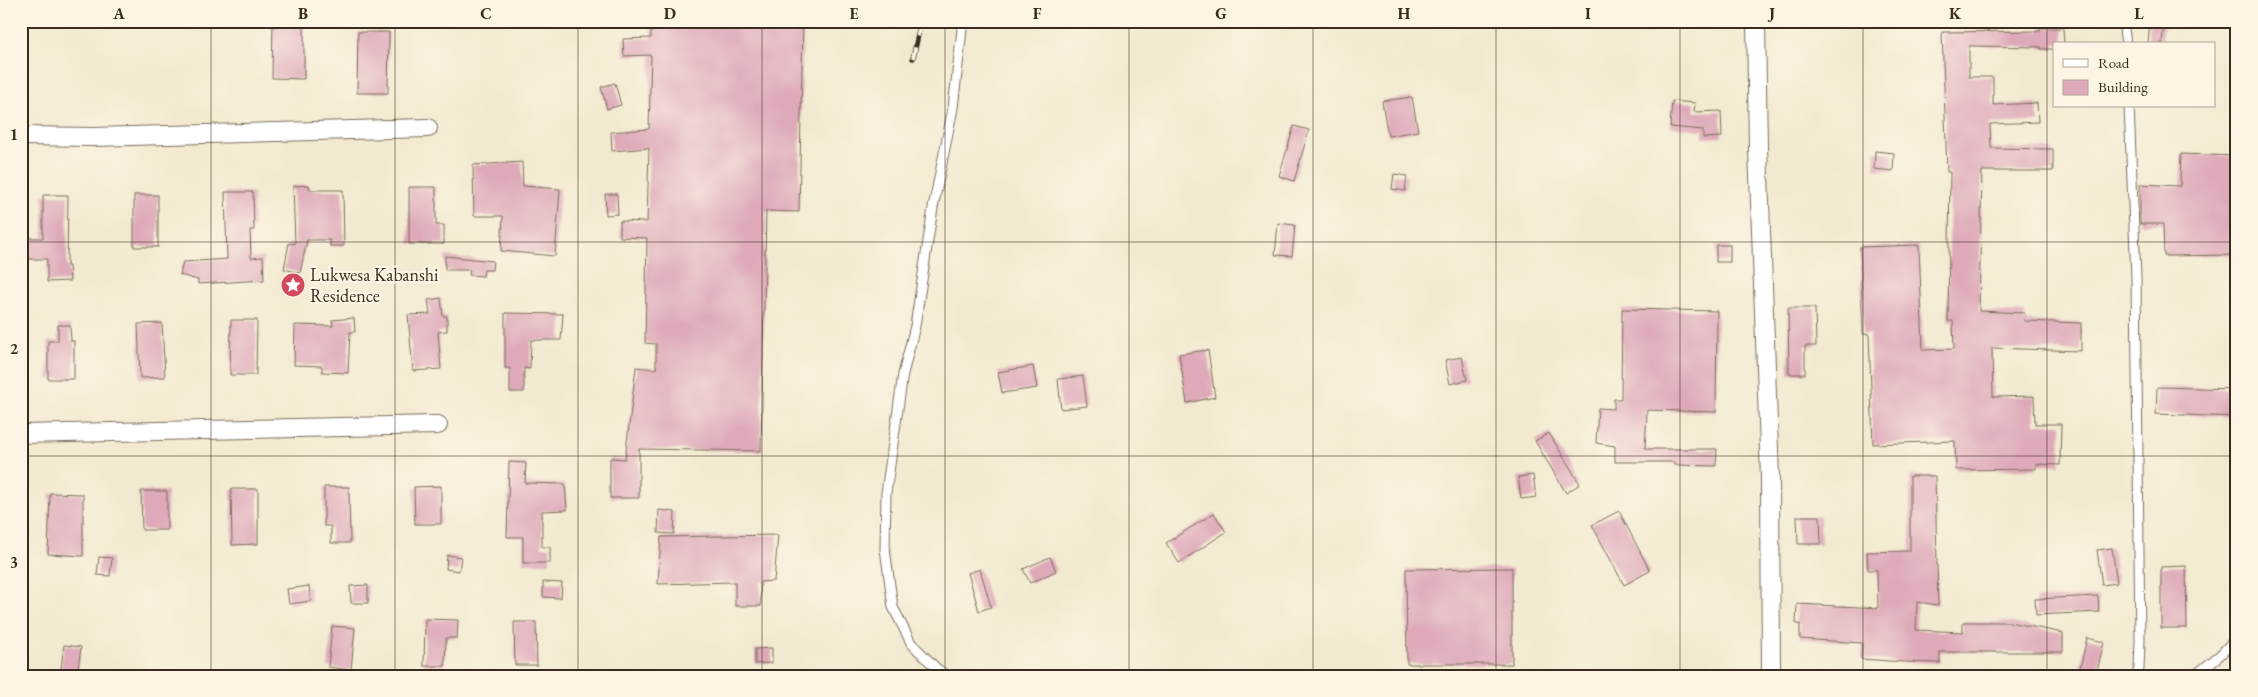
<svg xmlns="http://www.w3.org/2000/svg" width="2258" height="697" font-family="'EB Garamond',serif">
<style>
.building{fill:#dea9b9}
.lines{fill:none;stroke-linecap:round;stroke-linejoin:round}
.lane-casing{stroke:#7b6d5c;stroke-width:11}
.street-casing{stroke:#7b6d5c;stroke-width:20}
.lane{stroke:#fff;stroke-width:9}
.street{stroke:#fff;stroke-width:18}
.rail-casing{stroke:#3b2a1e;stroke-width:5.5}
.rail{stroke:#fcf5e5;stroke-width:4;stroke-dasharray:11;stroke-linecap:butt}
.grid{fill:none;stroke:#3b2a1e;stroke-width:1;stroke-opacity:0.55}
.labels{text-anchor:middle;stroke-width:4.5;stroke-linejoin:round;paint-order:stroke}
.poi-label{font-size:18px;fill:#3b2a1e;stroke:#fcf5e5;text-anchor:start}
.neatline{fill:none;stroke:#3b2a1e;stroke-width:2}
.grid-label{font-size:16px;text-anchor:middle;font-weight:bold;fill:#3b2a1e}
</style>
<rect width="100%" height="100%" fill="#fcf5e5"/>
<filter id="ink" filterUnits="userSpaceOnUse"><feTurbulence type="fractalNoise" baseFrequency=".02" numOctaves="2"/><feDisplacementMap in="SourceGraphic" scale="10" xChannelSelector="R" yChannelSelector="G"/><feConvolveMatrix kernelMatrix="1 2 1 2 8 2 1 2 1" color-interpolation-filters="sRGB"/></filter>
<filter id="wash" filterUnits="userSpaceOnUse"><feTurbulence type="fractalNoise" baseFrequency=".0096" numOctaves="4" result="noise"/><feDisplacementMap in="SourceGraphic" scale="20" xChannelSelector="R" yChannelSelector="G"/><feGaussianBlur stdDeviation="1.12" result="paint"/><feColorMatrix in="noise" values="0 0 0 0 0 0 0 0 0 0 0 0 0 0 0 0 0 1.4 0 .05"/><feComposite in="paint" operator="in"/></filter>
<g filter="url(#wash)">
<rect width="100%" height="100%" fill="#f2ead0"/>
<g id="blocks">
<!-- building -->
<g class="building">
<path d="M273,21L304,22V79L272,78Z"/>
<path d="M651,21H803L799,212L766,211L761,451L639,449V498H610V458L625,459L636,367L656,369V344L645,343L647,238L620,237V221L647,222L649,148L612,151L611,132L649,129L651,55L624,56L623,39L651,38Z"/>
<path d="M2150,21H2164L2162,44H2148Z"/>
<path d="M2040,28H2063L2064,44H2054V49H2041V47L1969,46V77H1993V105L2037,103L2038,122L1990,124L1991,148L2053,149V171H1982L1979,311L2025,313L2024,321L2081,323V351L1992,348L1993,397L2034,396L2035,424H2061L2060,465L2036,464V469L1956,470L1955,441L1873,444L1869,334H1863L1860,247L1919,245L1923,350L1954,349L1953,321H1948L1950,172H1947L1942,32L2040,31Z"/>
<path d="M358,32H389L388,93H357Z"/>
<path d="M615,83L621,105L607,109L601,87Z"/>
<path d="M1412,97L1418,131L1388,136L1382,101Z"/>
<path d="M1672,101L1695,103L1694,112L1721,111L1722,137L1703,138V130L1670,127Z"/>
<path d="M1294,126L1309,130L1294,181L1279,176Z"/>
<path d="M1875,151L1894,153L1893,171L1874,169Z"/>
<path d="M2181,154L2237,156V255L2164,256L2163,224H2140V184L2180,186Z"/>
<path d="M522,162L523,186L560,189L555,256L501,251L503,216H474L473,165Z"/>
<path d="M1394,174L1407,176L1405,191L1392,189Z"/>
<path d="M309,185L310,190H343L344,246H330V240H307L300,273L284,269L289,243L295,244L293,186Z"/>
<path d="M409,187H436V225H444V244H409Z"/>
<path d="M225,192H253L254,230H250L251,258L263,257L264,280L198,284V280L180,275L183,262L227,259Z"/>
<path d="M605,194H617L618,214L606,215Z"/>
<path d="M43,195H68L67,266H69L70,281L47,282V259H21V238H43Z"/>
<rect x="134" y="195" width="24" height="52"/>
<path d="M1278,223L1295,225L1292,256L1275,255Z"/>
<rect x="1716" y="245" width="14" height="17"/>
<path d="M445,256L493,261L492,270H484L483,276L469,275L470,270H445Z"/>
<path d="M441,298L443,316H447V331L438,332L441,369L413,371L408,315L430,314L428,300Z"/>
<path d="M1788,308H1815L1816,346H1805V374H1789Z"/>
<path d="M1622,309L1717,311L1716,412L1647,410L1645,449H1717L1716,466L1674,465V462H1615V446L1596,443L1598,408L1614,409V399H1621Z"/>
<path d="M505,313L563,314L561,340H531L530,369L524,368V392H510V368H505Z"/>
<path d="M354,318L355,332H350L348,373L322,372V366L294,365L295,325L333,326L332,320Z"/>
<path d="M231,320H257L256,375H230Z"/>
<path d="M162,323L165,377L140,378L138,324Z"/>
<path d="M58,325H70L71,341H74V379H48V341H58Z"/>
<path d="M1208,350L1215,397L1187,403L1179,354Z"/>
<path d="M1462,357L1467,380L1450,384L1445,360Z"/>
<path d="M1033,366L1037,388L1002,393L998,372Z"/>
<path d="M1083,376L1087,406L1061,409L1058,379Z"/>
<path d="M2157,387L2237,389V417L2156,414Z"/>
<path d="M1549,433L1580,484L1566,493L1535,441Z"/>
<path d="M509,462L526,463L525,483L565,484L567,510L542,511V547H550V563H523V537H507Z"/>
<path d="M1533,475L1536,497L1521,499L1518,477Z"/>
<path d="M1910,476H1935L1938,605L1917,602L1916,630L1963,632V622H2009L2063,633V652H1940V663L1905,662L1861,659L1862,643L1800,639V624H1796L1797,604L1878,608L1877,570H1868L1867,552L1910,551Z"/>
<path d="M441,486V524H415L414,487Z"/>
<path d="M324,487H349L350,543H331V526H324Z"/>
<path d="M231,489H258V544L232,545Z"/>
<path d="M141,491H167V530H142Z"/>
<path d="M50,493L83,494V556L48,554Z"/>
<path d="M659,510L675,512L674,534L658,533Z"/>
<path d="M1619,511L1650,571L1624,585L1592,525Z"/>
<path d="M1214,513L1226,532L1179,563L1166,543Z"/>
<path d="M1797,516H1820L1821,544H1798Z"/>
<path d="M778,535L774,581L760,582L761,606H735V582L658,584L661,537Z"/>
<path d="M2112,548L2117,583L2102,585L2097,550Z"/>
<path d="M447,555L461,557L459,571L446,569Z"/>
<path d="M99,557L112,558L110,576L97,575Z"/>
<path d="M1050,557L1056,571L1030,583L1023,569Z"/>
<path d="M2186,566L2187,628H2161V567Z"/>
<path d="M1512,568V664H1407L1406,569Z"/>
<path d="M980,569L991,607L979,611L968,573Z"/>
<path d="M543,582L562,583L561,598L543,597Z"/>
<path d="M368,585V603H351L350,586Z"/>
<path d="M309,586L311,601L289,604L287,589Z"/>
<path d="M2098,596L2099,612L2036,615L2035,599Z"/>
<path d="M425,619L458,620L457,638H446L445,666H424Z"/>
<path d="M514,622H536L537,665H515Z"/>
<path d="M332,626L355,628L351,670L328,667Z"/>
<path d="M2087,638L2104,642L2096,676L2079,673Z"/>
<path d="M64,645L81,647L77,676H60Z"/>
<path d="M772,648V663L755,664V649Z"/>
</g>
</g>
</g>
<g filter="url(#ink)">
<use href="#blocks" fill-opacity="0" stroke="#7b6d5c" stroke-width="1"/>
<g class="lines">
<defs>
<g id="lane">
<path d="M2123,21L2126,44"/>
<path d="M2129,106L2136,278L2140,641L2139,669L2136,676"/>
<path d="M947,676L936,668L911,643L893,607L885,549L886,493L903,374L915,326L933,208L953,108L963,21"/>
<path d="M2194,676L2220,655L2237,637"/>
</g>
<g id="street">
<path d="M1756,21L1758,148L1770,477L1771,676"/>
<path d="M21,136L93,137L428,128"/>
<path d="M21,434L438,425"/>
</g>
</defs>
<!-- lane casing -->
<use href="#lane" class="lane-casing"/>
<!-- street casing -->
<use href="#street" class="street-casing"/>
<!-- lane -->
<use href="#lane" class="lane"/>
<!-- street -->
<use href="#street" class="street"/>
<defs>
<path id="rail" d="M913,58L921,21"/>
</defs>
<!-- rail casing -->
<use href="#rail" class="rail-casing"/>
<!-- rail -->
<use href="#rail" class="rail"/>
</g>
</g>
<!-- grid -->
<path class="grid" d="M211,21V676M395,21V676M578,21V676M762,21V676M945,21V676M1129,21V676M1313,21V676M1496,21V676M1680,21V676M1863,21V676M2047,21V676M21,242H2237M21,456H2237"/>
<!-- icons -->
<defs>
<symbol id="sight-disc" viewBox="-11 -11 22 22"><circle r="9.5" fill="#d1495b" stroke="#fcf5e5"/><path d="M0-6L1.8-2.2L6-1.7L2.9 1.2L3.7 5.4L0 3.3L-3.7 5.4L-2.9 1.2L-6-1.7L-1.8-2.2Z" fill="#fff"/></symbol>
</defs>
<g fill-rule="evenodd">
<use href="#sight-disc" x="279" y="271" width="28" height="28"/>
</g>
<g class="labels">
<!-- poi labels -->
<g class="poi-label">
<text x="310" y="281">Lukwesa Kabanshi<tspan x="310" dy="21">Residence</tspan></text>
</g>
</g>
<!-- margin -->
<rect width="2258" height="697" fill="none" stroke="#fcf5e5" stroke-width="55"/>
<!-- legend -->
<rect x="2053" y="42" width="162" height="65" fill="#fcf5e5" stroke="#afa495"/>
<rect x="2063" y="59" width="25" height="8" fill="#ffffff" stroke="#afa495"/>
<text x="2098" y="68" font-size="15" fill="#3b2a1e">Road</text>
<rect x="2063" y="80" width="25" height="15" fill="#dea9b9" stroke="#afa495"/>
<text x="2098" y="92" font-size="15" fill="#3b2a1e">Building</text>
<rect x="28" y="28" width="2202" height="642" class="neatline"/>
<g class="grid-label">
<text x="119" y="19">A</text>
<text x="303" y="19">B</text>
<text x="486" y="19">C</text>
<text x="670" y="19">D</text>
<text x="854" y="19">E</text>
<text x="1037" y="19">F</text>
<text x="1221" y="19">G</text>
<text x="1404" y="19">H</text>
<text x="1588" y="19">I</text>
<text x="1772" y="19">J</text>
<text x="1955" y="19">K</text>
<text x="2139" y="19">L</text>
<text x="14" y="140">1</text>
<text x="14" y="354">2</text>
<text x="14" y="568">3</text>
</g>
</svg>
